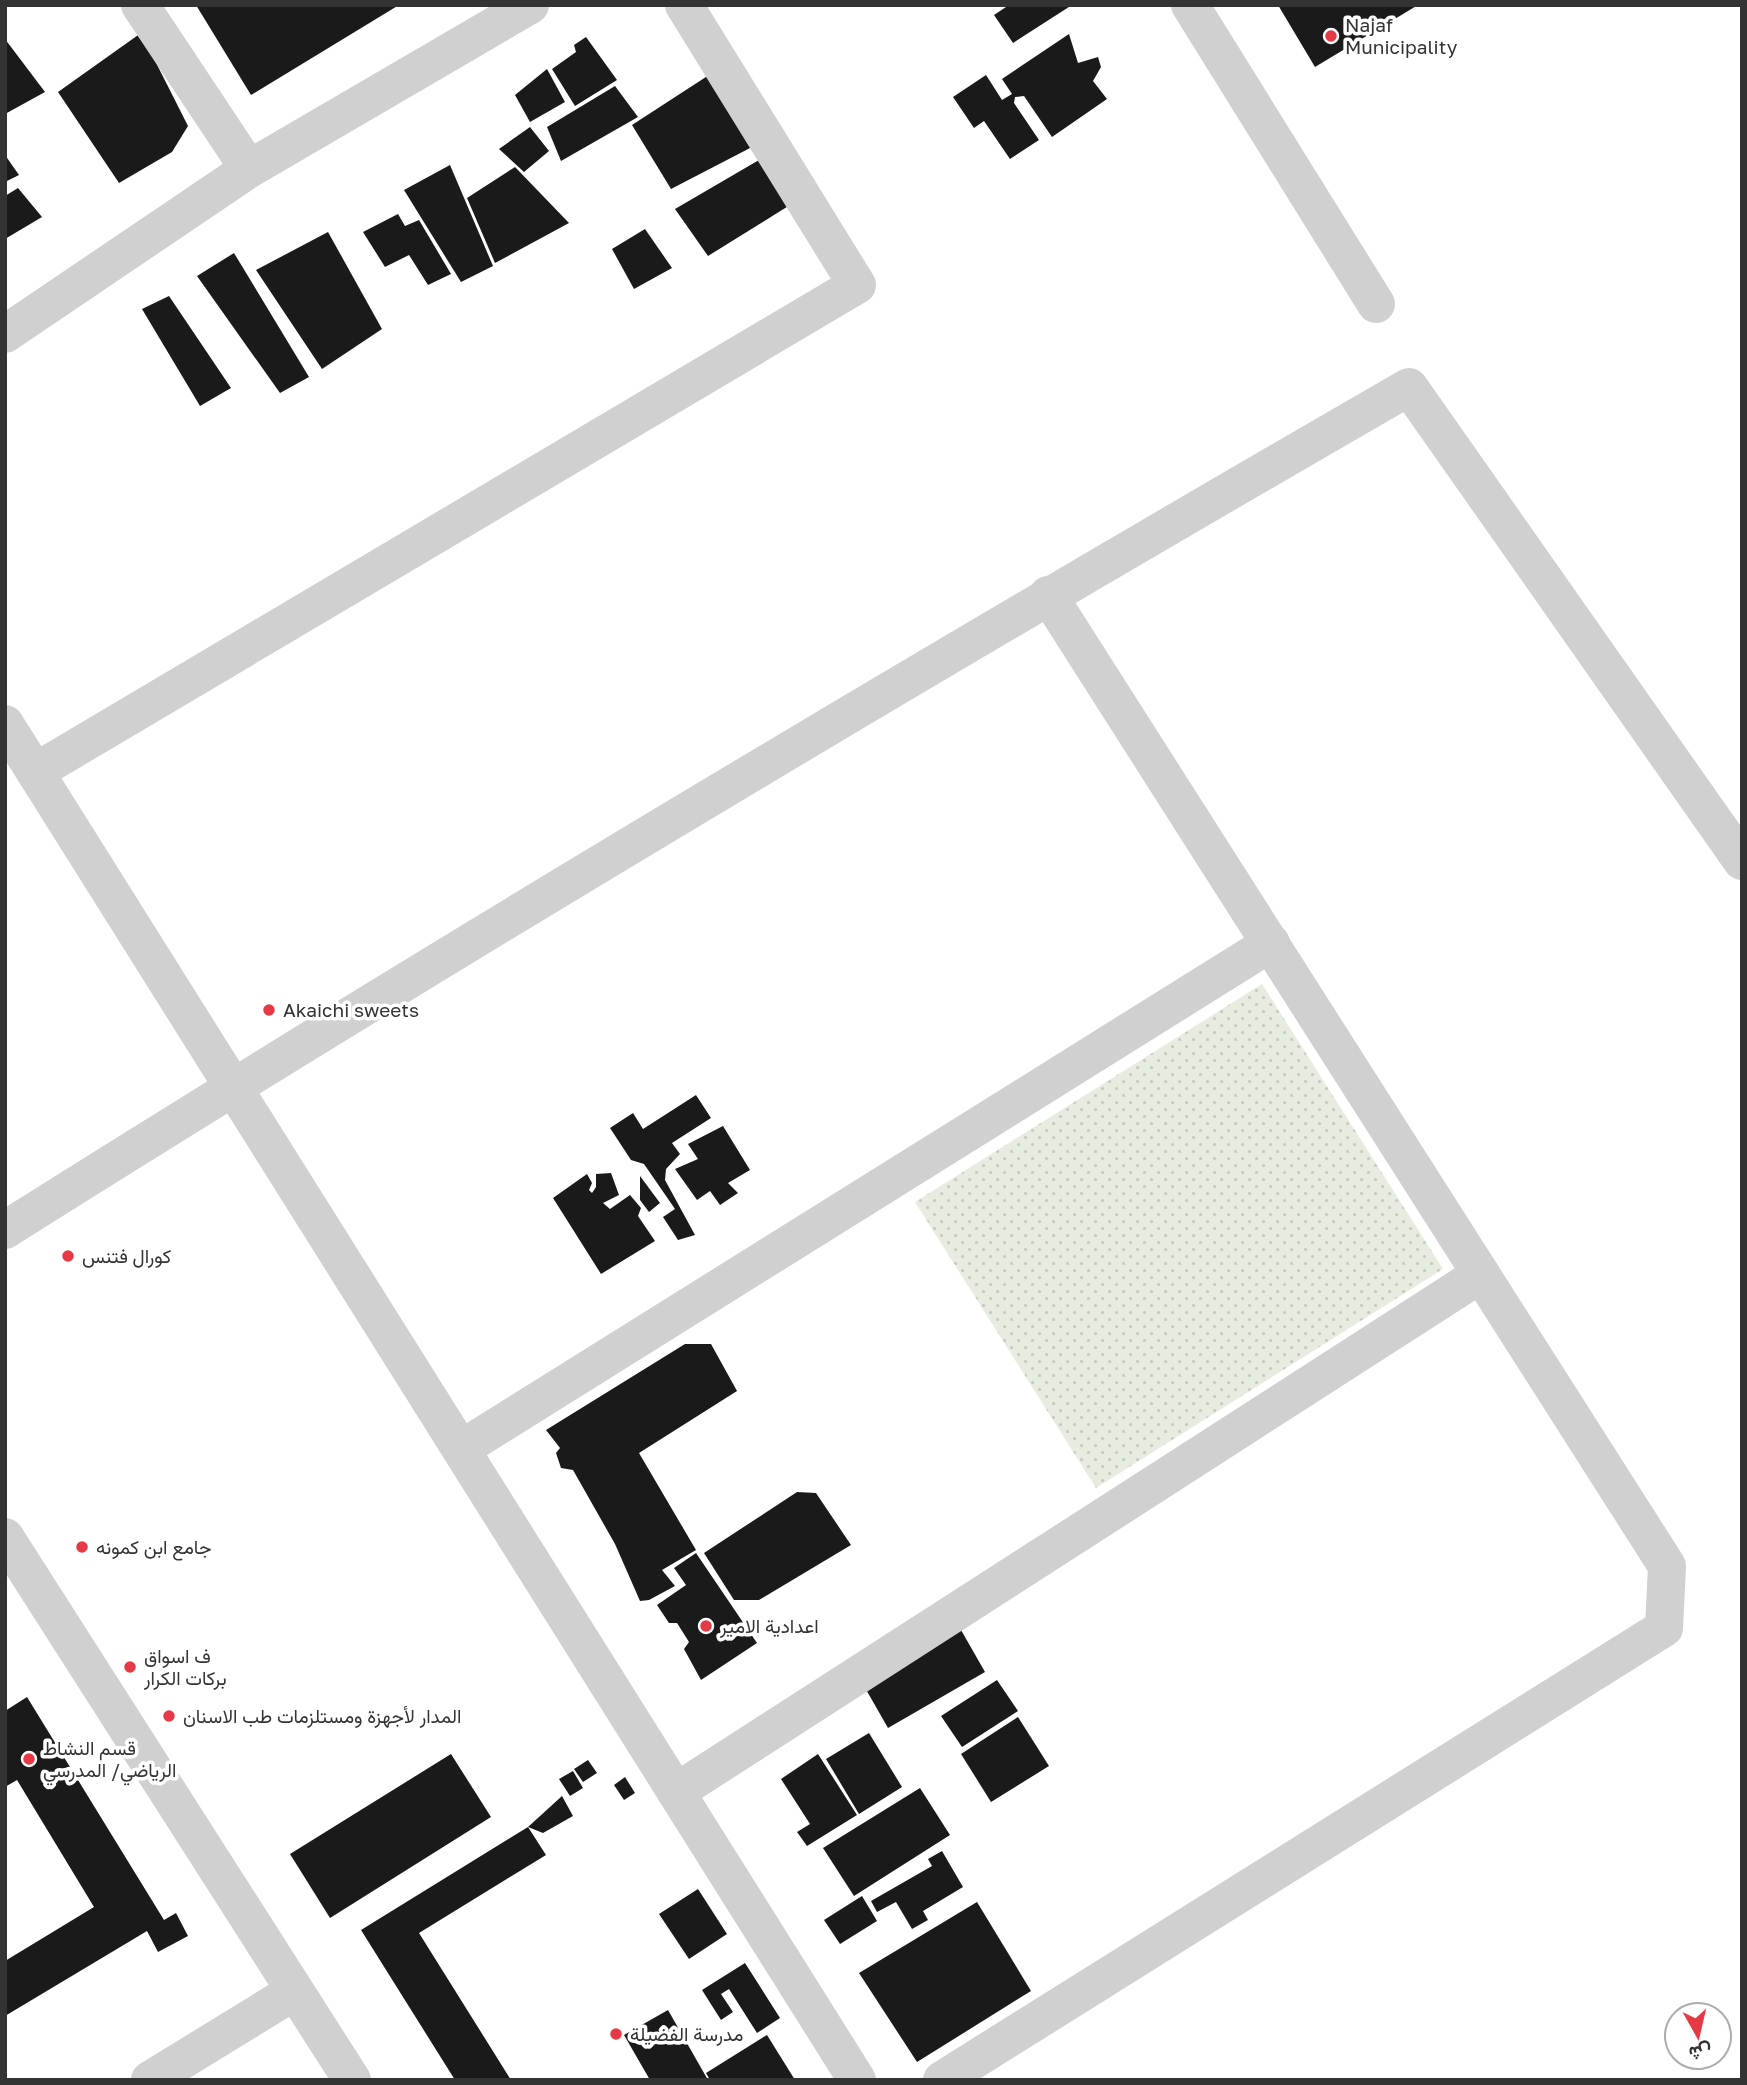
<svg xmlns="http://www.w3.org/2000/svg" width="1747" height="2085" font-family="'Golos Text',Vazirmatn,sans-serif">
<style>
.grass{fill:url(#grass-dots)}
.building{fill:#1a1a1a}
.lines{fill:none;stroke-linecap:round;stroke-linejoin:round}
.minor{stroke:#d0d0d0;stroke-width:38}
.poi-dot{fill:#e63946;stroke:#fff;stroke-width:2.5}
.labels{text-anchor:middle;stroke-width:7;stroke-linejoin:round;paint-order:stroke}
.poi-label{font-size:19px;fill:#333;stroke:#fff;text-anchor:start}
</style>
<defs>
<pattern id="grass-dots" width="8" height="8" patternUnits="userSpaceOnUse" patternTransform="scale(1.75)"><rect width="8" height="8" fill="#e6ecdf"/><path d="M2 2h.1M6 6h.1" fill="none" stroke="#c6cbc0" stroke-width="1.8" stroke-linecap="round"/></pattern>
</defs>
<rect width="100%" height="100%" fill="#fff"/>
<!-- grass -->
<path class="grass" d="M1262,984L1443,1269L1096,1488L915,1202Z"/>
<!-- building -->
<g class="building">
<path d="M196,5H399L251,95Z"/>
<path d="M1009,5H1072L1013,43L994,15Z"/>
<path d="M1278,5H1418L1315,67Z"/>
<path d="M141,33L188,126L172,152L119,183L58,92Z"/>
<path d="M1069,34L1078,63L1098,57L1101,67L1093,81L1107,99L1052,137L1024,96L1015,97L1014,103L1039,140L1010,159L984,121L974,128L953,97L986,75L1002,100L1012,94L1002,79Z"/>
<path d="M586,37L617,80L575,106L552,69L576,52L574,45Z"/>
<path d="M5,39L45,92L5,114Z"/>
<path d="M547,69L565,102L530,122L515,95Z"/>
<path d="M709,75L752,147L671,189L632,125Z"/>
<path d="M615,86L638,117L561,161L547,127Z"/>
<path d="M530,127L549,151L524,172L499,149Z"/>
<path d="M5,155L19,175L5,182Z"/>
<path d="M759,160L790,205L708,256L675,209Z"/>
<path d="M450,165L493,266L461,282L404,190Z"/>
<path d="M515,167L569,223L495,263L467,198Z"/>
<path d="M18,188L42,217L5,239V196Z"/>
<path d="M398,214L405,226L419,220L451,274L428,285L409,255L385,267L363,232Z"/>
<path d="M645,229L672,268L634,289L612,249Z"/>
<path d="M328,232L382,329L322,369L256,270Z"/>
<path d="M234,253L309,377L280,393L197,276Z"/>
<path d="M169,296L231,388L200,406L142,309Z"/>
<path d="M696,1095L711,1118L672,1143L680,1154L666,1169L665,1180L695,1235L678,1240L663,1217L675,1209L644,1164L631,1160L610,1128L633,1113L643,1129Z"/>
<path d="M723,1126L750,1170L728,1183L738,1193L720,1205L710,1191L697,1200L675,1169L698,1159L688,1144Z"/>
<path d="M611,1173L619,1195L603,1203L610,1209L630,1195L641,1208L638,1216L655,1241L601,1274L553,1198L587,1174L592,1183L589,1190L592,1193L596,1187V1174Z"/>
<path d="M640,1176L660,1203L649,1212L640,1200Z"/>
<path d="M685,1344H711L737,1391L639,1453L696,1550L662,1570L675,1586L649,1600L640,1601L615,1544L573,1470L561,1468L556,1453L560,1448L546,1430Z"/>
<path d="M797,1492L816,1493L851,1545L759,1600H734L704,1553Z"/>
<path d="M696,1553L757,1643L701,1680L684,1649L689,1642L677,1623H669L657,1605L686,1585L674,1568Z"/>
<path d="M961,1630L985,1672L888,1728L864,1686Z"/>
<path d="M997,1680L1018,1711L962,1747L941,1716Z"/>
<path d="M27,1697L164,1920L176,1913L188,1936L158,1952L147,1931L5,2016V1961L94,1907L17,1780L5,1787V1711Z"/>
<path d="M1018,1717L1049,1766L991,1802L961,1754Z"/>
<path d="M869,1733L902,1787L859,1814L826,1759Z"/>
<path d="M451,1754L491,1817L330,1918L290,1854Z"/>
<path d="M818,1754L857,1815L807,1846L797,1832L810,1824L781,1779Z"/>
<path d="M588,1760L597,1773L583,1782L574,1769Z"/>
<path d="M573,1771L583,1788L570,1796L559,1779Z"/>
<path d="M625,1777L635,1793L624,1800L614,1785Z"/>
<path d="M920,1788L950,1835L854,1896L823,1848Z"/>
<path d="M562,1796L573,1816L543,1833L528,1827Z"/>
<path d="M528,1827L546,1855L419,1933L511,2080H455L361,1930Z"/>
<path d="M942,1851L963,1887L923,1911L928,1920L912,1929L896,1902L877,1912L871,1901L932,1866L928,1859Z"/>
<path d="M698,1889L727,1934L689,1959L659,1914Z"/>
<path d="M862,1896L877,1921L840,1944L824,1920Z"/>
<path d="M977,1902L1031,1991L917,2062L859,1973Z"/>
<path d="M745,1963L780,2018L757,2033L729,1989L721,1994L733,2012L721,2020L702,1990Z"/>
<path d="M668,2010L708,2080H650L624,2035Z"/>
<path d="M767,2035L795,2080H710L706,2073Z"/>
</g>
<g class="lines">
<!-- minor -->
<g class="minor">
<path d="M140,5L249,169"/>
<path d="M1190,5L1376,304"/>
<path d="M5,334L249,169L530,5"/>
<path d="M5,724L857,2080"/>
<path d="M35,772L857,285L684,5"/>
<path d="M5,1230C467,939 936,660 1409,387L1742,861"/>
<path d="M461,1449L1271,943"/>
<path d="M5,1537L352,2080"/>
<path d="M676,1792L1481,1274"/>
<path d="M150,2080L295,1991"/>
<path d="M942,2080L1664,1628L1667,1566L1048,595"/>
</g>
</g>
<!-- markers -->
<g class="poi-dot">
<circle cx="1331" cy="36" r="7"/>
<circle cx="269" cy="1010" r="7"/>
<circle cx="68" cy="1256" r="7"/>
<circle cx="82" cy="1547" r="7"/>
<circle cx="706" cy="1626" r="7"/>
<circle cx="130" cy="1667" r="7"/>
<circle cx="169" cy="1716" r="7"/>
<circle cx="29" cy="1759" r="7"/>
<circle cx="616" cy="2034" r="7"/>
</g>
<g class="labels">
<!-- poi labels -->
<g class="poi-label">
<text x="1345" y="32">Najaf<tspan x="1345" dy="22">Municipality</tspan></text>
<text x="283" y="1017">Akaichi sweets</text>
<text x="82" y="1263">كورال فتنس</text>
<text x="96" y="1554">جامع ابن كمونه</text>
<text x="720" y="1633">اعدادية الامير</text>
<text x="144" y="1663">ف اسواق<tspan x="144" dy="22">بركات الكرار</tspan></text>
<text x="183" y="1723">المدار لأجهزة ومستلزمات طب الاسنان</text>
<text x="43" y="1755">قسم النشاط<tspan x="43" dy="22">الرياضي/ المدرسي</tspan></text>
<text x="630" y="2041">مدرسة الفضيلة</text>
</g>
</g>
<!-- border -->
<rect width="1747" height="2085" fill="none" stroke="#333333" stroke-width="14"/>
<!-- north arrow -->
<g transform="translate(1698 2036) rotate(172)"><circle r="33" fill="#ffffff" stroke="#adadad" stroke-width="2"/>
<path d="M0-5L12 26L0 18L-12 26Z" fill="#e63946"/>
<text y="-10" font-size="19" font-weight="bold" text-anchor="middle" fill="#333333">ش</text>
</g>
</svg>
